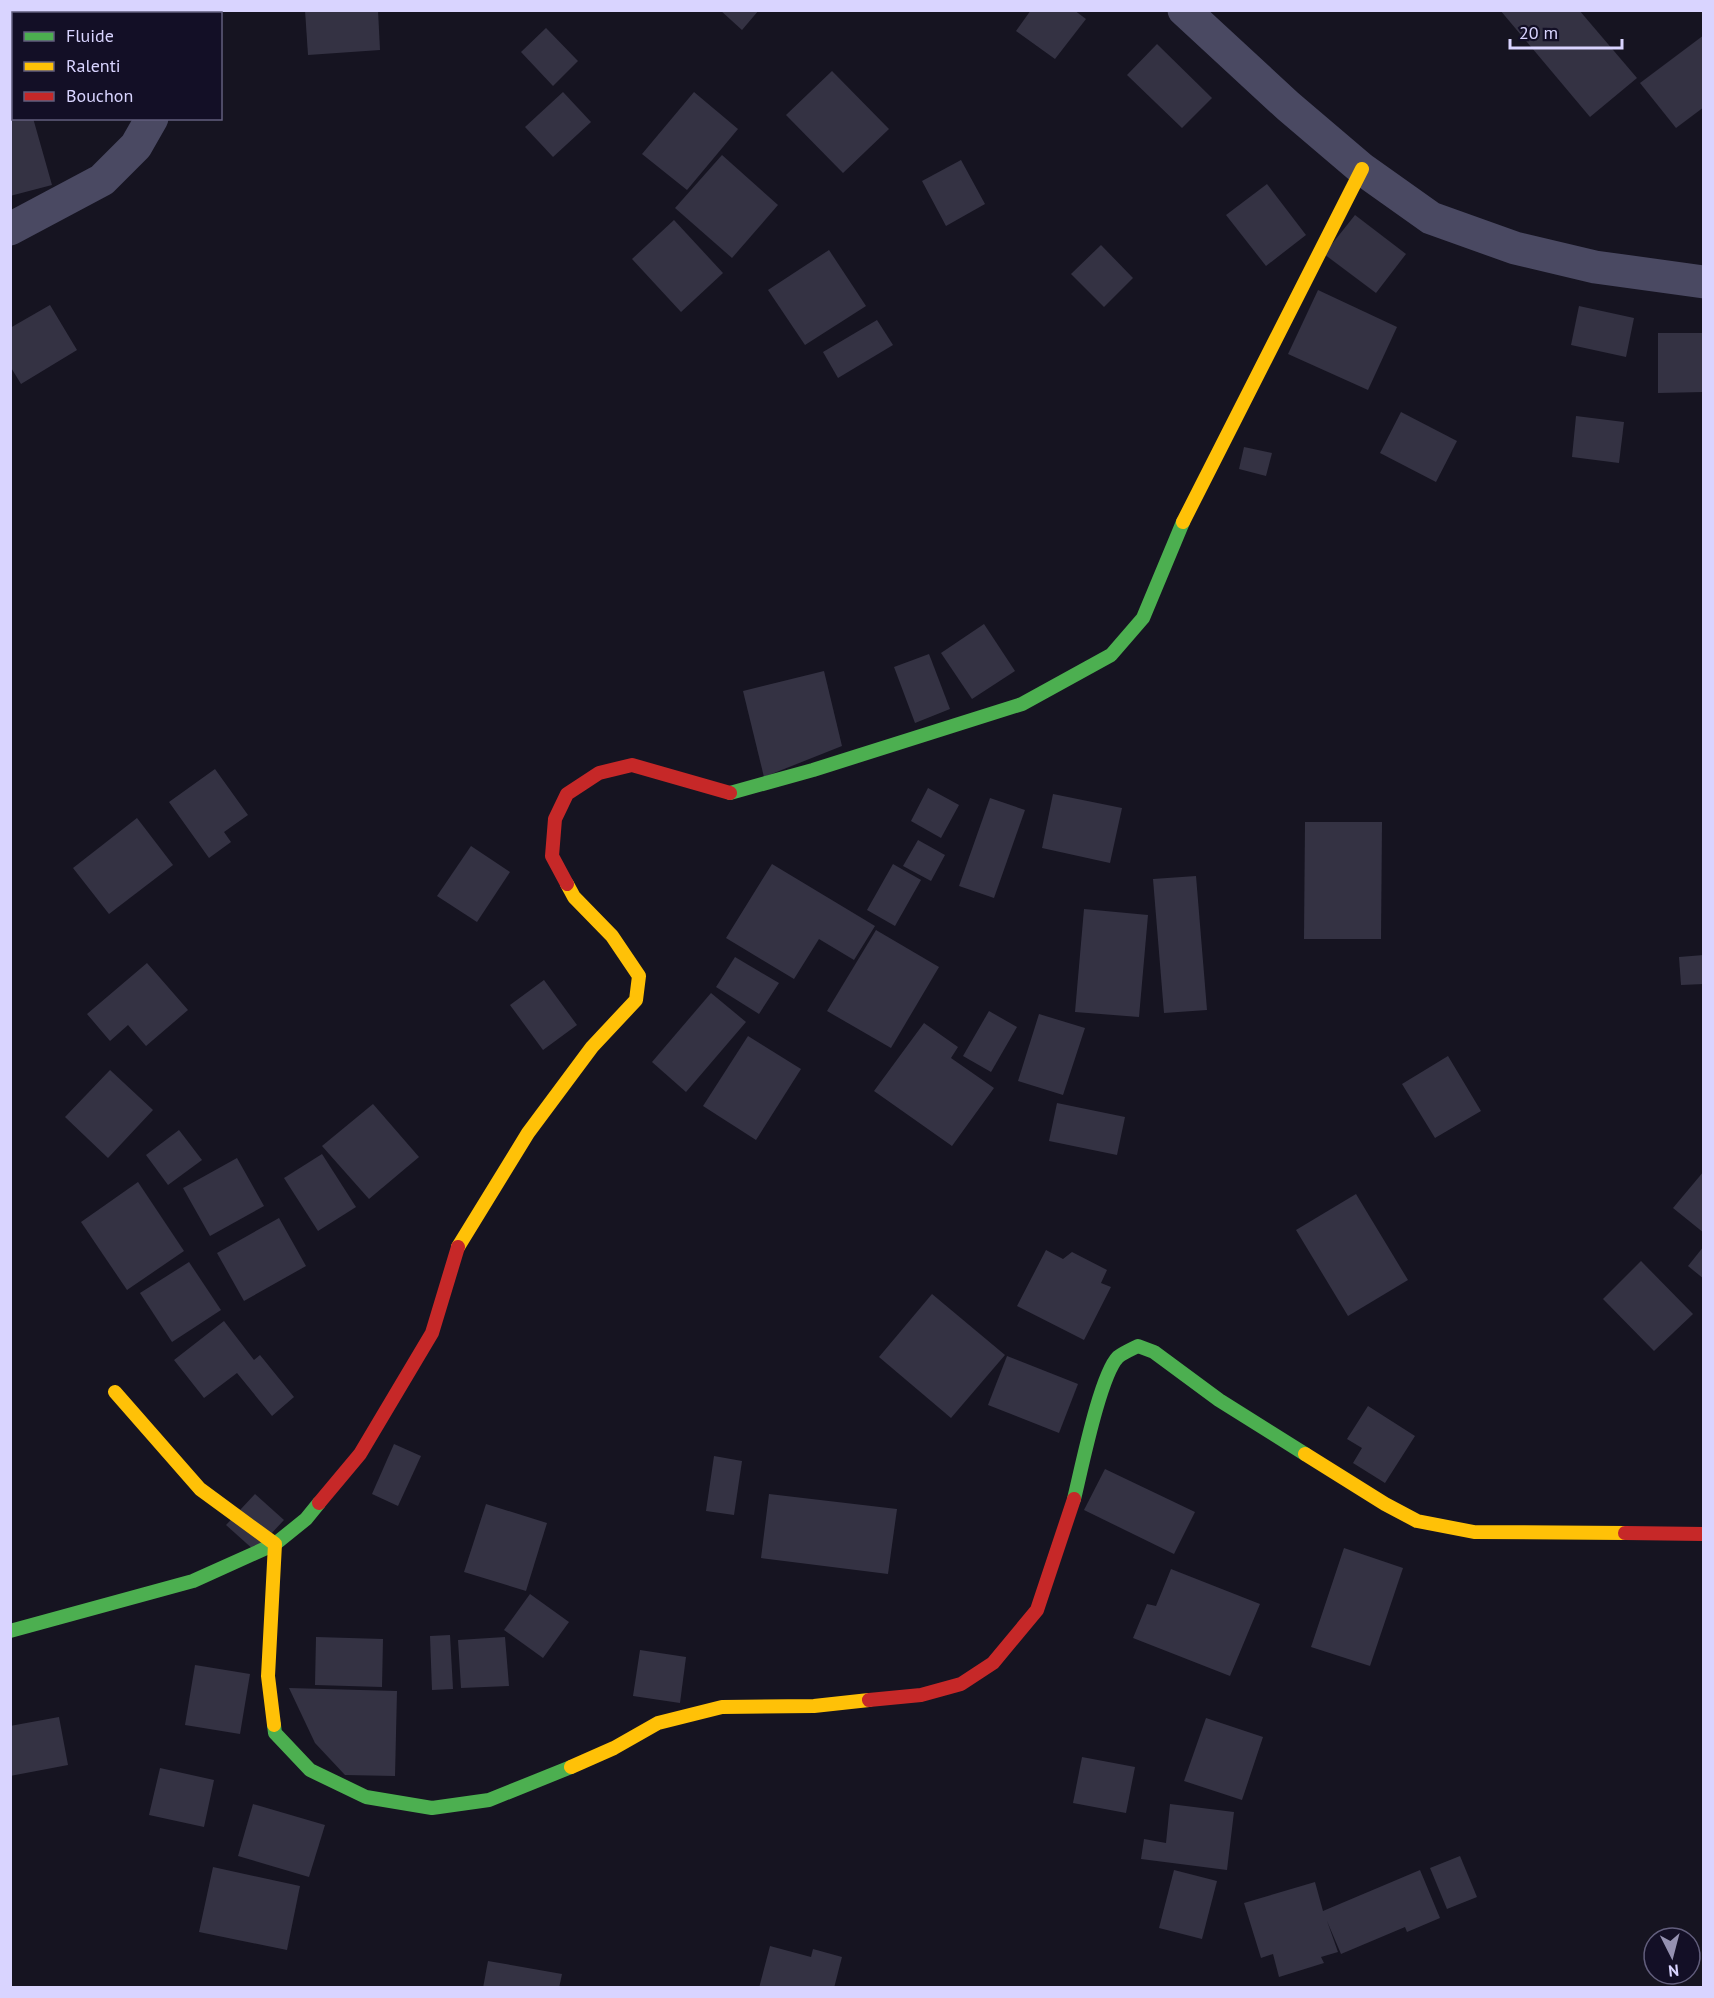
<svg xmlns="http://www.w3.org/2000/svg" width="1714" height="1998" font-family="'PT Sans',sans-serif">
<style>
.building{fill:#343243}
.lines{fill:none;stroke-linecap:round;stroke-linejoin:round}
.street{stroke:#4a4962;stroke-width:33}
.fast{stroke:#4caf50;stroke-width:14}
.slow{stroke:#ffc107;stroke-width:14}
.jam{stroke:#c62828;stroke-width:14}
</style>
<rect width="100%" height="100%" fill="#161421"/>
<!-- building -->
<g class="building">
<path d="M305,10H378L380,50L308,55Z"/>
<path d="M720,10H759L742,30Z"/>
<path d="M1031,10H1074L1086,19L1055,59L1016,31Z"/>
<path d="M1500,10H1579L1637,78L1590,117Z"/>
<path d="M546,28L578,61L553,86L521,52Z"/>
<path d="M1704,35V107L1676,128L1640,83Z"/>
<path d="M1157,44L1212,98L1182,128L1127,75Z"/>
<path d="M832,71L889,129L843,173L786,115Z"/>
<path d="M563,92L591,122L553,157L525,127Z"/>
<path d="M694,92L738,129L687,190L642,154Z"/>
<path d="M14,114V118H33L52,185L10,196V115Z"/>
<path d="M722,155L778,205L732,258L675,208Z"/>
<path d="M961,160L985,204L946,226L922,181Z"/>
<path d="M1267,184L1306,235L1266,266L1226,215Z"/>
<path d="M1355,215L1406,254L1376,293L1324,254Z"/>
<path d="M674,220L723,273L681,312L632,259Z"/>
<path d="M1101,245L1133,278L1104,307L1071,274Z"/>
<path d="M829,250L866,306L805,345L768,290Z"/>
<path d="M1318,290L1397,327L1368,390L1288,354Z"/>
<path d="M50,305L77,350L21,384L10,366V328Z"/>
<path d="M1579,306L1634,318L1626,357L1571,345Z"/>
<path d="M877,320L893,345L838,378L823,352Z"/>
<path d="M1658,333H1704V392L1658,393Z"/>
<path d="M1401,412L1457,441L1436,482L1380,453Z"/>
<path d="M1576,416L1624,422L1619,463L1572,457Z"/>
<path d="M1244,447L1272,453L1266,476L1239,469Z"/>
<path d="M984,624L1015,671L972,699L941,653Z"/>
<path d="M929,654L950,709L915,723L894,667Z"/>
<path d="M824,671L842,746L764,777L743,691Z"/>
<path d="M215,769L248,815L224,832L231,842L209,858L169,802Z"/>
<path d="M928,788L959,805L941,838L911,821Z"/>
<path d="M1053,794L1122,808L1110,863L1042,848Z"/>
<path d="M990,798L1025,810L994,898L959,886Z"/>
<path d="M137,818L173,865L109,914L73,868Z"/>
<path d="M1305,822H1382L1381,939H1304Z"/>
<path d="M918,840L945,855L931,881L903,866Z"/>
<path d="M471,846L510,872L477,922L437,896Z"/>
<path d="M772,864L875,926L854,960L819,939L794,979L726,938Z"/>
<path d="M893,864L921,880L895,926L867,910Z"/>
<path d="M1196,876L1207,1010L1164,1013L1153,879Z"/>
<path d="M1084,909L1148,915L1139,1017L1075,1012Z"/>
<path d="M876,930L939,967L891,1048L827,1011Z"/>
<path d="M1704,955V984L1681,985L1679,957Z"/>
<path d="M735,957L779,983L759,1014L716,987Z"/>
<path d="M147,963L188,1010L146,1046L128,1025L110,1041L87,1014Z"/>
<path d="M544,980L577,1025L543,1050L510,1005Z"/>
<path d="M711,993L746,1022L686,1092L652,1062Z"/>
<path d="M989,1011L1017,1027L991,1072L963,1056Z"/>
<path d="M1039,1014L1085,1028L1063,1095L1018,1081Z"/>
<path d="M924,1023L958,1047L951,1058L994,1088L952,1146L874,1091Z"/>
<path d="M748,1036L801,1069L756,1140L703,1106Z"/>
<path d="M1448,1056L1481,1111L1435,1138L1402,1084Z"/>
<path d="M110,1070L153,1110L108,1158L65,1117Z"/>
<path d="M1057,1103L1125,1117L1117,1155L1049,1141Z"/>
<path d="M373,1104L419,1157L369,1199L322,1146Z"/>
<path d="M179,1130L202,1160L168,1185L146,1155Z"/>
<path d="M322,1154L356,1207L318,1231L284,1178Z"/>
<path d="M237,1158L264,1206L210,1236L183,1188Z"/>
<path d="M1704,1171V1233L1673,1208Z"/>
<path d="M138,1182L184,1251L127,1290L81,1222Z"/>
<path d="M1356,1194L1408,1280L1348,1316L1296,1230Z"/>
<path d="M279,1218L306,1266L244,1301L217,1253Z"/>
<path d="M1704,1246V1279L1688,1266Z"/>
<path d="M1046,1250L1063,1259L1072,1252L1107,1270L1101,1283L1111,1287L1084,1340L1017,1306Z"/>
<path d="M1641,1261L1693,1314L1654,1351L1603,1299Z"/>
<path d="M189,1262L221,1310L172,1342L140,1293Z"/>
<path d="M932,1294L1005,1355L951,1418L879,1357Z"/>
<path d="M224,1321L254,1360L260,1355L294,1397L272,1416L237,1373L204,1398L174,1360Z"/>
<path d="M1007,1356L1078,1384L1059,1433L988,1405Z"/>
<path d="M1368,1406L1415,1436L1385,1483L1353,1463L1362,1448L1347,1439Z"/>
<path d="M394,1444L421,1456L398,1506L372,1494Z"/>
<path d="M714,1456L742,1461L734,1515L706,1511Z"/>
<path d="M1105,1469L1195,1512L1174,1554L1084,1510Z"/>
<path d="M255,1494L284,1520L255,1551L226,1525Z"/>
<path d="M769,1494L897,1509L888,1574L761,1558Z"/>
<path d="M486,1504L547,1523L526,1591L464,1572Z"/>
<path d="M1344,1548L1403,1568L1370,1666L1311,1647Z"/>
<path d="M1171,1569L1260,1604L1230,1676L1133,1638L1147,1604L1156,1606Z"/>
<path d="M530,1594L569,1622L543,1658L504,1630Z"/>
<path d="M450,1635L453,1689L432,1690L430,1636Z"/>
<path d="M316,1637L383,1639L382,1687L315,1685Z"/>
<path d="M505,1637L509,1686L461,1688L458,1640Z"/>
<path d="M640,1650L686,1657L680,1703L633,1696Z"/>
<path d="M195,1665L250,1674L240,1734L185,1725Z"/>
<path d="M289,1688L397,1691L395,1776L345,1775L315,1743Z"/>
<path d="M59,1717L68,1765L10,1776V1726Z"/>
<path d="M1206,1718L1263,1737L1242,1800L1184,1781Z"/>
<path d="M1082,1757L1135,1767L1126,1813L1073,1803Z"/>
<path d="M160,1768L214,1780L204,1827L149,1815Z"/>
<path d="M253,1804L325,1825L309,1877L238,1856Z"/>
<path d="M1170,1804L1234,1812L1227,1870L1141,1859L1144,1839L1166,1843Z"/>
<path d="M1460,1856L1477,1897L1447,1909L1430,1868Z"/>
<path d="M213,1867L300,1886L287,1950L199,1932Z"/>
<path d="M1174,1870L1217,1881L1202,1939L1159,1928Z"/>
<path d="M1420,1870L1440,1918L1407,1932L1405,1927L1341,1954L1327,1921L1338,1952L1321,1957L1324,1963L1279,1977L1273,1954L1261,1958L1244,1903L1315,1882L1323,1911Z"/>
<path d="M770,1946L811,1957L813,1949L842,1957L834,1988H759Z"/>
<path d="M488,1961L562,1974L559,1988H483Z"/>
</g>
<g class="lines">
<!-- street -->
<g class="street">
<path d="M1184,10L1288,106L1362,169L1431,218L1515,248L1595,267L1704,282"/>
<path d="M200,14L201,10"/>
<path d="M10,229L102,180L136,146L152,118"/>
</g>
<!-- fast -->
<g class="fast">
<path d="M730,793L813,770L1022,704L1111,655L1143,618L1183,522"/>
<path d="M1074,1499C1081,1471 1100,1375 1118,1357C1123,1353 1132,1349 1138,1346L1154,1352L1219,1400L1305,1454"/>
<path d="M10,1631L193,1581L275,1544L306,1519L319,1503"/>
<path d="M274,1725L275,1733L310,1770L366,1797L432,1808L489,1800L571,1767"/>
</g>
<!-- slow -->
<g class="slow">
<path d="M1183,522L1362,169"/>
<path d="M458,1247L528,1133L592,1047L636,1000L639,976L612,936L574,897L567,884"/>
<path d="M115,1392L200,1489L275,1544L268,1676L274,1725"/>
<path d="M1305,1454L1385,1504L1417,1521L1474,1532L1625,1533"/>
<path d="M571,1767L614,1748L658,1723L722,1707L814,1706L869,1700"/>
</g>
<!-- jam -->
<g class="jam">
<path d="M567,884L552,856L555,819L567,794L599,773L632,765L730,793"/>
<path d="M319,1503L360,1454L432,1333L458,1247"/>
<path d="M1625,1533L1704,1534"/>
<path d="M869,1700L921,1695L961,1684L993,1663L1037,1610L1074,1499"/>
</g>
</g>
<!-- border -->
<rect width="1714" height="1998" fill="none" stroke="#d9d4ff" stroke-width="24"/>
<!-- legend -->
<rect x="12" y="12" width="210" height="108" fill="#130f26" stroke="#625e7d" stroke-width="1.5"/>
<rect x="24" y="32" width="30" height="9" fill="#4caf50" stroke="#625e7d" stroke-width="1.5"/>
<text x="66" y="42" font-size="18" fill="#d9d4ff">Fluide</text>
<rect x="24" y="62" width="30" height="9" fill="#ffc107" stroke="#625e7d" stroke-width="1.5"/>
<text x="66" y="72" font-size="18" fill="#d9d4ff">Ralenti</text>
<rect x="24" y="92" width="30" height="9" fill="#c62828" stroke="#625e7d" stroke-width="1.5"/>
<text x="66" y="102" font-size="18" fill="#d9d4ff">Bouchon</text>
<!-- north arrow -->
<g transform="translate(1672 1956) rotate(174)"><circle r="28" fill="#130f26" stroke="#625e7d" stroke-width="1.5"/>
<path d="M0-4.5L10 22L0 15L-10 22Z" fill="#9591b1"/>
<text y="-9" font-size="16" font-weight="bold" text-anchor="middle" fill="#d9d4ff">N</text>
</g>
<!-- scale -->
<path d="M1510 39v9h112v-9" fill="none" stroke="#d9d4ff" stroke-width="3"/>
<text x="1519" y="39" font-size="18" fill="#d9d4ff" stroke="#130f26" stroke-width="4.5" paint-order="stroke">20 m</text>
</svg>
